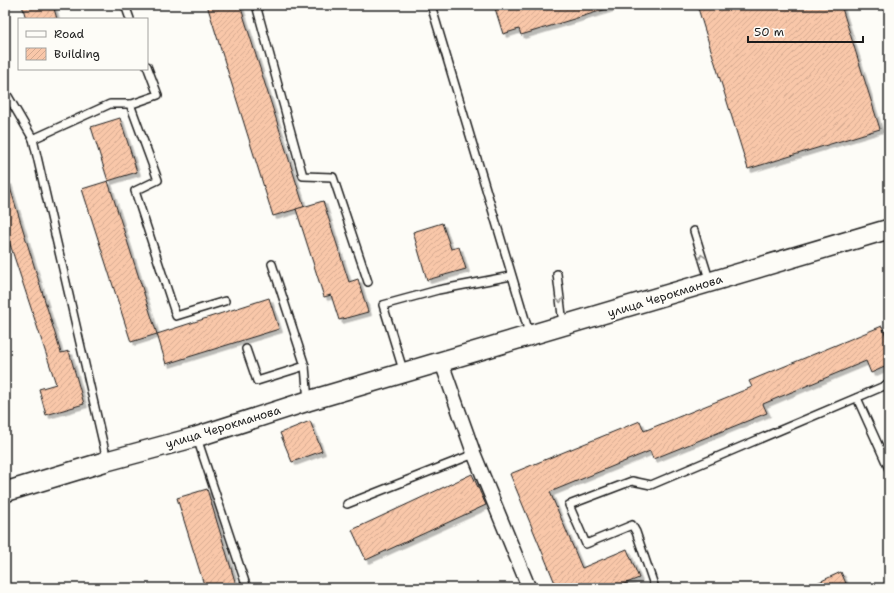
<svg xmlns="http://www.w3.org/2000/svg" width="894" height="593" font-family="'Shantell Sans',sans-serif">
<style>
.building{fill:url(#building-hatch);stroke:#1c1c1c;filter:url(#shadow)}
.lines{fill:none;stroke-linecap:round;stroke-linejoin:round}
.lane-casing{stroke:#1c1c1c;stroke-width:10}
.street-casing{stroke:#1c1c1c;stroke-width:16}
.secondary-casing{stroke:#1c1c1c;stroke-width:22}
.lane{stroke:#fdfcf7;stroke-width:7}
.street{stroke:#fdfcf7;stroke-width:13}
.secondary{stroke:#fdfcf7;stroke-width:19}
.oneway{stroke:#989794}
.labels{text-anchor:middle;stroke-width:4;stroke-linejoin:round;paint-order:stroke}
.street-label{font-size:12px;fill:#1c1c1c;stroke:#fdfcf7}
</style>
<defs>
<pattern id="building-hatch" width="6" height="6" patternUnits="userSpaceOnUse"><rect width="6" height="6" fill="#f9c7a9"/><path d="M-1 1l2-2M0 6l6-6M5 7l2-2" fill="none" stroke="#d5aa91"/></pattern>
<filter id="shadow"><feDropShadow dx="3.5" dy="3.5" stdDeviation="0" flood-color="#0004"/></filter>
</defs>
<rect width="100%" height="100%" fill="#fdfcf7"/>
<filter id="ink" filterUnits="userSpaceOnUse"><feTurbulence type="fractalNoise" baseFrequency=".025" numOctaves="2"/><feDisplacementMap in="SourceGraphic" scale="8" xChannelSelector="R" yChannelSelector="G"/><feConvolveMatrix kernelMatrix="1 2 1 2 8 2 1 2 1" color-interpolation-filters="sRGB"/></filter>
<g filter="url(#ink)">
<!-- building -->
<g class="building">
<path d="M22,5H53L57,19H26Z"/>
<path d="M207,5H240L304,207L273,216Z"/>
<path d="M494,5H610V8L521,35L519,29L503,34Z"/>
<path d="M697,5H841L880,129L748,169Z"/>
<path d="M120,118L137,172L108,181L91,127Z"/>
<path d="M8,181L61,353L69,351L84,404L46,415L39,389L56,384L5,229V182Z"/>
<path d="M108,181L157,334L131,342L82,189Z"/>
<path d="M323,201L349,282L358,279L368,312L339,320L331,295L324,297L296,209Z"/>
<path d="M442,223L451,249L459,247L466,269L427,280L413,232Z"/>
<path d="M269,298L279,329L166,364L157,334Z"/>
<path d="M882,326L889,343V365L871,373L866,361L763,404L767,413L653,459L650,451L550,492L582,568L627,549L639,578L614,588H557L510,474L640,421L644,431L752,387L749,381Z"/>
<path d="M310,421L322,451L292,462L280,433Z"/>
<path d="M472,474L486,505L366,560L352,530Z"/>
<path d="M207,489L237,588H205L177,498Z"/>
<path d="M841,572L848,588H806Z"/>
</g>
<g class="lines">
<defs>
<g id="lane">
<path d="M125,5L130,19"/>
<path d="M256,5L303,176L333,177L368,282"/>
<path d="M431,5L530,336"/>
<path d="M5,91L33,139"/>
<path d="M130,104L158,180L135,191L176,316L225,301"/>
<path d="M694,231L710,282"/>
<path d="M557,274L563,324"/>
<path d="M246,349L257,381L305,366L272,264"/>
<path d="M305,366L308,401"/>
<path d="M404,373L383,305L438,290L511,276"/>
<path d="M857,398L889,469"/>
<path d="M197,438L247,588"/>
<path d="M107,460L33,139L110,104H132L158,95L147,66"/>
<path d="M347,504L474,454"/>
<path d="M655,588L636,532L632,525L586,544L569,505L632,481L651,485L889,384"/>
</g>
<path id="street" d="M441,361L474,454L529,588"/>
<path id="secondary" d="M5,492L107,461L196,437L308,401L889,229"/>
</defs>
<!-- lane casing -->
<use href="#lane" class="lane-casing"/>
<!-- street casing -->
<use href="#street" class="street-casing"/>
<!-- secondary casing -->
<use href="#secondary" class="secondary-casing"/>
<!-- lane -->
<use href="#lane" class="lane"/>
<!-- street -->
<use href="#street" class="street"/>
<!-- secondary -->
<use href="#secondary" class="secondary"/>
</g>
<!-- one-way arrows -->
<defs><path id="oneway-chevron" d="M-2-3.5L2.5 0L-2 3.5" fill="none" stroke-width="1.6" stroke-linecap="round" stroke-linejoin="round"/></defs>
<g class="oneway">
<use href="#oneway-chevron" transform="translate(702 257) rotate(-108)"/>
<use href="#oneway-chevron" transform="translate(560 300) rotate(83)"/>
</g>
</g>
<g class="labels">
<!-- street labels -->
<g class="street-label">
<text transform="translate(665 296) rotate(-17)" y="4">улица Черокманова</text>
<text transform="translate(223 427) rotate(-17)" y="4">улица Черокманова</text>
</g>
</g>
<!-- margin -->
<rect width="894" height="593" fill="none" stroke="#fdfcf7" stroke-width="20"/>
<rect x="10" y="10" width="874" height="573" fill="none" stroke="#1c1c1c" stroke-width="1.5" filter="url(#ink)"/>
<!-- legend -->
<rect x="18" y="18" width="130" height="52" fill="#fdfcf7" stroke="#a3a29f"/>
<rect x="26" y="31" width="20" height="6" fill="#fdfcf7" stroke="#a3a29f"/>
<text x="54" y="38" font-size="12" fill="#1c1c1c">Road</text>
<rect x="26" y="48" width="20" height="12" fill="url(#building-hatch)" stroke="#a3a29f"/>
<text x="54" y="58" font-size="12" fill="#1c1c1c">Building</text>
<!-- scale -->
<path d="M748 36v6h115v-6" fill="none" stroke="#1c1c1c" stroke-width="2"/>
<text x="754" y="36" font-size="12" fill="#1c1c1c" stroke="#fdfcf7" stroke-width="3" paint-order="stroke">50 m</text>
</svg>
